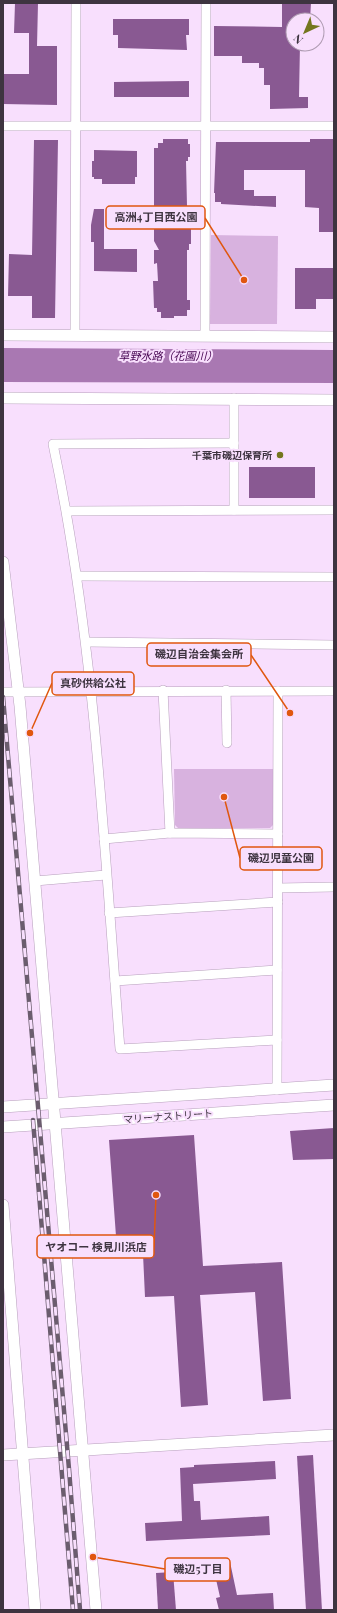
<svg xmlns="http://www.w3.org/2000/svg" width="337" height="1613" font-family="'Playfair Display','Noto Sans JP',serif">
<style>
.green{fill:#d8b2df}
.water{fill:#a978b2}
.building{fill:#895992}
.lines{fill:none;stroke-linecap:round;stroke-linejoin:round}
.minor-casing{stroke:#b7a0bc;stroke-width:10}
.tertiary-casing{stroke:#b7a0bc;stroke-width:12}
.minor{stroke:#fff;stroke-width:9}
.tertiary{stroke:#fff;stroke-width:11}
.rail-casing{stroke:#6b5d6e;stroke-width:4.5}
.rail{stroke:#f8dffd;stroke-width:3;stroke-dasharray:9;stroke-linecap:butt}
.poi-dot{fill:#74761e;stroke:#f8dffd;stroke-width:1.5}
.labels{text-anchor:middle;stroke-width:4;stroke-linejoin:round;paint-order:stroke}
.poi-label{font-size:10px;font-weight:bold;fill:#3e3440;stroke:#f8dffd;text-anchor:end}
.street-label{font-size:10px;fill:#3e3440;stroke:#f8dffd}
.water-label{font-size:11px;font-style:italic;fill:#450350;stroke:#f8dffd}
.leader{fill:none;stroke:#e0570f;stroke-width:1.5}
.callout-dot{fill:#e0570f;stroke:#f8dffd;stroke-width:1.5}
.callout{fill:#f8dffd;stroke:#e0570f;stroke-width:1.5}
.callout-label{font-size:11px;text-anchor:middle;font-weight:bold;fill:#3e3440}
</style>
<rect width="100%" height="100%" fill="#f8dffd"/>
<!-- green -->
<g class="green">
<path d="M211,235L278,236L277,324H210Z"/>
<path d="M174,769H273L274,824L270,828H178L175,825Z"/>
</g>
<!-- water -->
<path class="water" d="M3,348L334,350V383L3,382Z"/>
<!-- building -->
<g class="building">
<path d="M15,3H38L37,46H57V105L3,104V74H29V33H14Z"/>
<path d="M282,3H311L310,20H293V44H300L299,97H308V108L270,109V85H264V68H259V63H242V56H214V26L282,27Z"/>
<path d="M113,19H189V35H186L187,50L118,48V35H113Z"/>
<path d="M189,81V97H114V82Z"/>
<path d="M163,139H188V144H190V157H188V161H186L187,206H189V211H191V244H189V250H187V300H190V310H187V316H174V318H161V312H157V308H154L153,281H158L157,263L154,264V250H159L154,241V148H158V143H163Z"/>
<path d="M310,139H334V232H319V208L305,207V170H244V190H254V196H276V207L221,204V202H215V193H214L216,142H310Z"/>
<path d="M34,140H58L55,318H32V296H8L9,254L32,255Z"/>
<path d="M94,150L137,151V177H135V184H102V179H94V177H92V161H94Z"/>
<path d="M94,209H104V249H137V272L94,271V242H91V225Z"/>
<path d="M295,268H334V299H316V309H295Z"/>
<rect x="249" y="467" width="66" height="31"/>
<path d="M334,1128V1159L293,1160L290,1131Z"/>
<path d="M194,1135L203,1266L282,1262L291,1399L263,1401L255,1292L200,1295L208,1405L181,1407L174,1296L145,1297L143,1254L123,1255L117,1250L109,1140Z"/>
<path d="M313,1455L322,1610H306L297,1456Z"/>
<path d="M275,1461L276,1479L193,1484L194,1501H200L201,1520L269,1516L270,1535L146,1541L145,1523L182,1521L180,1468L194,1467V1465Z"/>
<path d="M230,1562L237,1595L273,1593L274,1610H219L216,1598L220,1597L213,1566Z"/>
<path d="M173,1572L176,1610H158L156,1573Z"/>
</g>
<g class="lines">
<defs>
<g id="minor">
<path d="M3,126H334"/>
<path d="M75,335L76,3"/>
<path d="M205,336L206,3"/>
<path d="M234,443L53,444C95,643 104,846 120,1049L277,1040"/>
<path d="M234,510V398"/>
<path d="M67,511L334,510"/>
<path d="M77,576L334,577"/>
<path d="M86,642L334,645"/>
<path d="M163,690L170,833"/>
<path d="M226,690L227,743"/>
<path d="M3,692L334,691"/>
<path d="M104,839L170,833L278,834"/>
<path d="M35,881L106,875"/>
<path d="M278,888L334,887"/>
<path d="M109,913L278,902"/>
<path d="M115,981L277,970"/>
<path d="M277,1090L278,691"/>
</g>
<g id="tertiary">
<path d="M3,335L334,337"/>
<path d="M3,398L334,400"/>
<path d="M3,562L20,706L96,1610"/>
<path d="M3,1107L334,1085"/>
<path d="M3,1127L334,1105"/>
<path d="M3,1205L35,1610"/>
<path d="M3,1455L334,1435"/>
</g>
</defs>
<!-- minor casing -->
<use href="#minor" class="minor-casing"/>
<!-- tertiary casing -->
<use href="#tertiary" class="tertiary-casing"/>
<!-- minor -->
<use href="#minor" class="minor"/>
<!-- tertiary -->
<use href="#tertiary" class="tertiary"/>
<defs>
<g id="rail">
<path d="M3,697L69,1469L80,1610"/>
<path d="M33,1120L73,1610"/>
</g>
</defs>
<!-- rail casing -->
<use href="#rail" class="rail-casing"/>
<!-- rail -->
<use href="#rail" class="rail"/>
</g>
<!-- markers -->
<circle class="poi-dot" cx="280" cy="455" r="4"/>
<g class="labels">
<!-- poi labels -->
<g class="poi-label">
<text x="272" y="459">千葉市磯辺保育所</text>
</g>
<!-- street labels -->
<g class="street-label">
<text transform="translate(168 1116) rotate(-4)" y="4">マリーナストリート</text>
</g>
<!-- water labels -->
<g class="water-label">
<text x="168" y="360">草野水路（花園川）</text>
</g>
</g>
<!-- callouts -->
<path class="leader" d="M244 280L205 218M290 713L251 655M30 733L52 683M224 797L240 858M156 1195L154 1247M93 1557L165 1569"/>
<g class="callout-dot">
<circle cx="244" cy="280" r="4"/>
<circle cx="290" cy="713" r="4"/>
<circle cx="30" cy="733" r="4"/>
<circle cx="224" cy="797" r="4"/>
<circle cx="156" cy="1195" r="4"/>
<circle cx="93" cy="1557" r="4"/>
</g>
<g class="callout">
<rect x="106" y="206" width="99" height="23" rx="4"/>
<rect x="147" y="643" width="104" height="23" rx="4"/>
<rect x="52" y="672" width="82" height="23" rx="4"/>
<rect x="240" y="847" width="82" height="23" rx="4"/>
<rect x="37" y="1235" width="117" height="23" rx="4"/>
<rect x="165" y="1558" width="65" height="23" rx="4"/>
</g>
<g class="callout-label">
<text x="156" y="221">高洲4丁目西公園</text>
<text x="199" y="658">磯辺自治会集会所</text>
<text x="93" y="687">真砂供給公社</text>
<text x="281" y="862">磯辺児童公園</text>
<text x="96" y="1251">ヤオコー 検見川浜店</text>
<text x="198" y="1573">磯辺5丁目</text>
</g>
<!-- border -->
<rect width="337" height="1613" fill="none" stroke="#3e3440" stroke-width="8"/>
<!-- north arrow -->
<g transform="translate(305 32) rotate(224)"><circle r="19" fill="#f8dffd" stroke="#ae9bb1"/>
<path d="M0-3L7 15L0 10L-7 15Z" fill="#74761e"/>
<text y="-6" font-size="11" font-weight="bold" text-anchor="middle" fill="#3e3440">N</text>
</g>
</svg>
